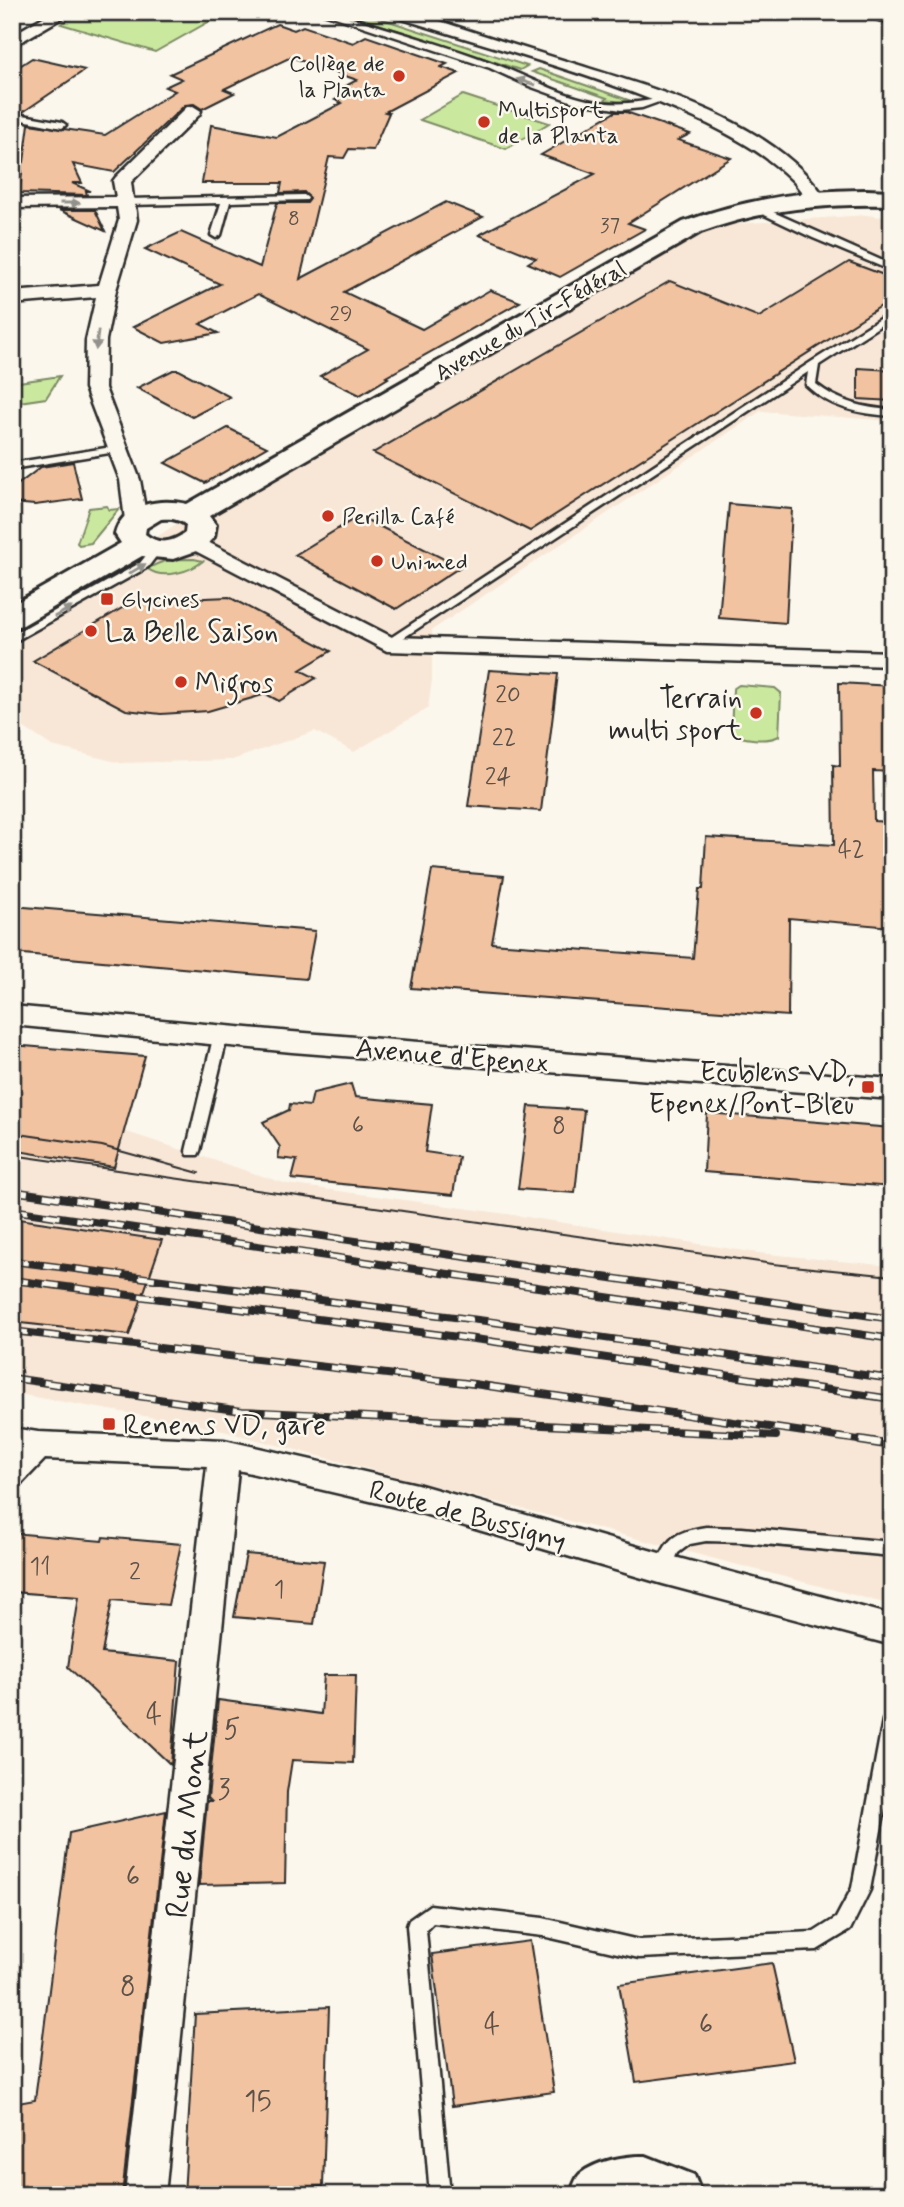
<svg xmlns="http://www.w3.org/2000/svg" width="904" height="2207" font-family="Mynerve,sans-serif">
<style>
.built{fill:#f8e7d6}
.green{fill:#cbe89f;stroke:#7b8a65;stroke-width:2}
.building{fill:#f1c3a1;stroke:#2b2b2b;stroke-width:2}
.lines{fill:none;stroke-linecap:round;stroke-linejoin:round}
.lane-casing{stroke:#2b2b2b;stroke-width:5}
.street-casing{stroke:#2b2b2b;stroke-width:5}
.secondary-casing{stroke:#2b2b2b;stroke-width:6}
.highway-casing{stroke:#2b2b2b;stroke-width:6}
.lane{fill:#fbf7ec;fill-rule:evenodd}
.street{fill:#fbf7ec;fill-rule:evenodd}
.secondary{fill:#fbf7ec;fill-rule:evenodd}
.highway{fill:#fbf7ec;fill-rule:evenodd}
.tram{stroke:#2b2b2b;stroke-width:2}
.rail-far1-casing{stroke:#2b2b2b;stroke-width:8}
.rail-casing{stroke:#2b2b2b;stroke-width:10}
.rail-far1{stroke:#fbf7ec;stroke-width:5;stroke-dasharray:16;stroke-linecap:butt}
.rail{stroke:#fbf7ec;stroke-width:7;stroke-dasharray:20;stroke-linecap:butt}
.oneway{fill:#93918c}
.poi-dot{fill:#c8321e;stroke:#fbf7ec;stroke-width:2.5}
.labels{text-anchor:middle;stroke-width:5;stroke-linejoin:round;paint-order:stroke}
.far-number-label{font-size:21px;fill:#5c5148}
.far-poi-label{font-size:23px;fill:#2b2b2b;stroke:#fbf7ec;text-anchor:start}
.far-street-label{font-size:23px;fill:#2b2b2b;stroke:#fbf7ec}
.number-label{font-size:24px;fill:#5c5148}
.poi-label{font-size:28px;fill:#2b2b2b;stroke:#fbf7ec;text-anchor:start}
.street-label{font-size:28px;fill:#2b2b2b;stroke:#fbf7ec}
.near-number-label{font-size:28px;fill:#5c5148}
.near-street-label{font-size:33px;fill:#2b2b2b;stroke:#fbf7ec}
</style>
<rect width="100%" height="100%" fill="#fbf7ec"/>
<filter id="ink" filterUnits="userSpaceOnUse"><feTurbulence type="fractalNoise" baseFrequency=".0143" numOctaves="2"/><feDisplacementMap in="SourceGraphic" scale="14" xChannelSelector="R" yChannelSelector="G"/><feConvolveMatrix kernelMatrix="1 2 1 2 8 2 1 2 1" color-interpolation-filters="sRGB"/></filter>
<g filter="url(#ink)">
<!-- built -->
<g class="built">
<path d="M866,215L892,218V421L761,411L432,630V680L428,708L354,752L315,731L232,760L120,763L52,746L12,720V634L191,514L692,227Z"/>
<path d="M12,1100L71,1114L287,1184L507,1214L758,1253L891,1266L892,1605L208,1427L12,1393Z"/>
</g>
<!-- green -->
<g class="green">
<path d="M81,12H226L155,52L61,24Z"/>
<path d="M341,12H361L527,66L520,70Z"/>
<path d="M539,69L637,103V104L605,100L607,98L532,72Z"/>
<path d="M463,95L549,123L506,149L420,120Z"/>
<path d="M60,376L46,398L12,403V388L19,382Z"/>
<path d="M107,506L109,510L119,509L91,543L79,545L77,543L89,508Z"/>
<path d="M194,559L203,561C190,572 162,580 148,569C162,559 177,559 194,559Z"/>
<path d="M739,685L775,688L781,693L779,736C768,742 740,740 731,732L733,689Z"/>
</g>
<!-- building -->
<g class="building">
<path d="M277,24L294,30L303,26L353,43L366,36L447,64L441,67L459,73L385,112L389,113L373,150L349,149L344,158L329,157L300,279L446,202L483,217L344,292L422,329L490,290L520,302L386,377L388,378L360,395L320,376L368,349L258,294L200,324L218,333L164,343L133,327L220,284L145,249L181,232L260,267L277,203H307L310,199L304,192L280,193L282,183H202L211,125L277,137L342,103L335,100L352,91L342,88L357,80L291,57L224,89L234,93L202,109L194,104L185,105L114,172L73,164L82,183H72L90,191H86L87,195L19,193L22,172L16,158L24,162L29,124L105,135L175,91L165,87L182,79L170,74Z"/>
<path d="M32,58L85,70L23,112L12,110V71Z"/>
<path d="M615,112H626L690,134L678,140L731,158L628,223L645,229L560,277L528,263L536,258L479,235L595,174L541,155Z"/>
<path d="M59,210H95L105,231Z"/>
<path d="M849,262L892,278V299L530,531L373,453L670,281L759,317Z"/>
<path d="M858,368L892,370V401L858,399Z"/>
<path d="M173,370H179L230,397L192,417L137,388Z"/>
<path d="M228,428L267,447L205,483L165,463Z"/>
<path d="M73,462L82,499L35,505L12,503V489L41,467Z"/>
<path d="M729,504L792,509L786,623L719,618Z"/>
<path d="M359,516L460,567L396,609L295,555Z"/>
<path d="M229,597L331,651L300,670L316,678L279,701L266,694L208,711L161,714L126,710L33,661L134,601Z"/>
<path d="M489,670L558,674L541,811L468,806Z"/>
<path d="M839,683L892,686V772L873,771L874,821L889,822L892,927L789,918L788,1016L411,988L432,870L504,876L492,943L693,958L699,889H703L706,837L834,845L833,765L840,766Z"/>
<path d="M12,906L315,931L306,979L12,953Z"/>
<path d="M12,1045L145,1056L114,1167L12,1150Z"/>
<path d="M351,1084L355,1097L432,1104L425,1152L459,1157L453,1195L292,1179L297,1160L278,1158L280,1147L263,1122L289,1110L290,1104L310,1106L313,1093Z"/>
<path d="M529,1106L584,1110L575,1193L518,1189Z"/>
<path d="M707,1113L892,1128V1187L704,1172Z"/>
<path d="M12,1218L162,1240L129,1335L12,1322Z"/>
<path d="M12,1533L102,1541L103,1537L181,1544L168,1605L112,1600L102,1653L179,1661L171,1765L68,1667L79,1597L12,1592Z"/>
<path d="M246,1554L324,1561L314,1624L234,1617Z"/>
<path d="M324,1675H356L353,1763L292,1760L287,1792L285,1883L199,1885L207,1801H211L208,1798L218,1700L321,1714Z"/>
<path d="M166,1811L122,2195H12V2104L35,2100L69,1833Z"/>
<path d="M530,1941L554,2092L452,2106L432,1954Z"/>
<path d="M772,1963L794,2061L636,2082L619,1984Z"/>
<path d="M329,2007L323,2186L227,2195H184L195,2014Z"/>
</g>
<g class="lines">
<defs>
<g id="lane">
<path d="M320,12H333C387,29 443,44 495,64C558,89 592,116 663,97L667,99L642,108L621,110L573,102L529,86L490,68Z"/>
<path d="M12,113L62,122L66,125L62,128L12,118Z"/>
<path d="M304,195L308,198L307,200L230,202L221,235L216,238L211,235L221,203L128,205L124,202L128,199Z"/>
<path d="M755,204L892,265V271L813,238L752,209L751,207Z"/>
<path d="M892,311V318L819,365L816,384C839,402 863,408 892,410V416C860,414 829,408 806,385L808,372L391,646H383L381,644L811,362Z"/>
<path d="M118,446L123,449L122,451L12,469V463Z"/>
<path d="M156,547L161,550L148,567L12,643V635L140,563L152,548Z"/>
<path d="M221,1029L228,1034L200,1151L198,1155H188L186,1151L214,1034Z"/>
<path d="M706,1527L742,1528L892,1542V1556L742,1542L706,1541L690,1544L678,1553L669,1574L663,1576L657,1574L655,1569C667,1538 673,1532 706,1527Z"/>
<path d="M892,1712V1770L870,1890L850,1930L817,1950L639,1958L543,1936L433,1923L426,1930L450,2195H430L407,1926L409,1920L430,1905L543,1918L639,1940L814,1932L836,1918L852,1888L883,1720L886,1714Z"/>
</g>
<g id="street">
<path d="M52,12H72L12,47V35Z"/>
<path d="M387,12H412C464,29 516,46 569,62C655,89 769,119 824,196L815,201C804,199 800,188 792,180C768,156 738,139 708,124C608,77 495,49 390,15Z"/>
<path d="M193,106L201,111L199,115L131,182L133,198L137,202L135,205L137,220L116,290L106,340L105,388L140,480L147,520L144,525H128L125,520L120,480L85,388L86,340L96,297L12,304V292L99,285L119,220L117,207L12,208V198L116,197L113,181L116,177L187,107Z"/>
<path d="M194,535L392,637L892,652V666L387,651L186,546L183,541L186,536Z"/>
<path d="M12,1006L292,1032L892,1079V1099L292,1052L12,1025Z"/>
<path d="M12,1428L38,1432L224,1440L417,1484L663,1554L892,1615V1645L663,1584L417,1512L238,1470L165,2195H125L207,1466L45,1459L23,1482L12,1485Z"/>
</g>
<g id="secondary">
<path d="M866,190L892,191V205C825,203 764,209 701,232L209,516L216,525L214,537L202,549L173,559L142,556L23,625L12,627V605L121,543L115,534C123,503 160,498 187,504L683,222C743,200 802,190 866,190ZM161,519C171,518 179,519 186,525L185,533C171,543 158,545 145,534L146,528Z"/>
<path d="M646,2156L694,2175L702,2195H570C573,2188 575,2179 580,2174C596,2161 626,2155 646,2156Z"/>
</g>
<path id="highway" d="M869,12H892V24L871,17Z"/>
</defs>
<!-- lane casing -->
<use href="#lane" class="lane-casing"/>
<!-- street casing -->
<use href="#street" class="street-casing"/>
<!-- secondary casing -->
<use href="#secondary" class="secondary-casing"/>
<!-- highway casing -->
<use href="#highway" class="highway-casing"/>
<!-- lane -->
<use href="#lane" class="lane"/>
<!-- street -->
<use href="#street" class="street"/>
<!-- secondary -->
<use href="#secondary" class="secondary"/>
<!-- highway -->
<use href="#highway" class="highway"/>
<!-- tram -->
<g class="tram">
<path d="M12,1133L102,1146L199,1173"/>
<path d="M12,1155L773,1264L892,1276"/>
</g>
<defs>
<g id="rail-far1">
<path d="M12,1191L892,1319"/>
<path d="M12,1210L892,1339"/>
<path d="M12,1261L486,1321L892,1379"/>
<path d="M12,1280L482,1340L892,1399"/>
<path d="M12,1331L474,1384L872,1442"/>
<path d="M12,1378L242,1411L776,1436"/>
</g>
<path id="rail" d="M860,1440L892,1445"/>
</defs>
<!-- rail-far1 casing -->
<use href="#rail-far1" class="rail-far1-casing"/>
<!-- rail casing -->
<use href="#rail" class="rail-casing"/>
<!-- rail-far1 -->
<use href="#rail-far1" class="rail-far1"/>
<!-- rail -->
<use href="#rail" class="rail"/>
</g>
<!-- one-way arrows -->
<defs><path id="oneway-solid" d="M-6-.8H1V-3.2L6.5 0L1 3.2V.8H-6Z" transform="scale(1.75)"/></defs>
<g class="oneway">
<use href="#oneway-solid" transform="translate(526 82) rotate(-162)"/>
<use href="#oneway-solid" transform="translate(70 203)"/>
<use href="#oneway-solid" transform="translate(97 340) rotate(97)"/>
<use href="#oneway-solid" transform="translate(137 569) rotate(-31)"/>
<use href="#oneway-solid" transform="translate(63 612) rotate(-29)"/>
</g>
</g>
<!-- markers -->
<g class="poi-dot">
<circle cx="399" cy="76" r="7"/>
<circle cx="484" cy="122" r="7"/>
<circle cx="328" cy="516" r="7"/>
<circle cx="377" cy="561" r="7"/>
<rect x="100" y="592" width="14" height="14" rx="3.5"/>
<circle cx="91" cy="631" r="7"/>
<circle cx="181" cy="682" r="7"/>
<circle cx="756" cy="713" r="7"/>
<rect x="861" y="1080" width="14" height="14" rx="3.5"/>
<rect x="102" y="1417" width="14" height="14" rx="3.5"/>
</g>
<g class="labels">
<!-- far-number labels -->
<g class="far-number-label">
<text x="294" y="225">8</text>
<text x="610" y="232">37</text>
<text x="341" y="320">29</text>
</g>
<!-- far-poi labels -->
<g class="far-poi-label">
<text x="385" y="71" text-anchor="end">Collège de<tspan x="385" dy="26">la Planta</tspan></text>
<text x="498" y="117">Multisport<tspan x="498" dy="26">de la Planta</tspan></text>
<text x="342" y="524">Perilla Café</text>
<text x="391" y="569">Unimed</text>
<text x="121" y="607">Glycines</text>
</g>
<!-- far-street labels -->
<g class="far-street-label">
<text transform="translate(530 320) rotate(-30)" y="8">Avenue du Tir-Fédéral</text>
</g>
<!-- number labels -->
<g class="number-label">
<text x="508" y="702">20</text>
<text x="504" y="745">22</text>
<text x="498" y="784">24</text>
<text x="851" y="857">42</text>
<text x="358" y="1132">6</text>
<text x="559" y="1133">8</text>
<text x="40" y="1574">11</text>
<text x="135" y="1579">2</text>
<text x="279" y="1597">1</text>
</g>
<!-- poi labels -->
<g class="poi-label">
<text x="105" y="641">La Belle Saison</text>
<text x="195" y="692">Migros</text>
<text x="742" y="707" text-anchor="end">Terrain<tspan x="742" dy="32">multi sport</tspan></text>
<text x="854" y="1081" text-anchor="end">Ecublens VD,<tspan x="854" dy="32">Epenex/Pont-Bleu</tspan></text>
<text x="123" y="1434">Renens VD, gare</text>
</g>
<!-- street labels -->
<g class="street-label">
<text transform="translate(452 1055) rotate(5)" y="10">Avenue d'Epenex</text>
<text transform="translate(468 1514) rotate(15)" y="10">Route de Bussigny</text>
</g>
<!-- near-number labels -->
<g class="near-number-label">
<text x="154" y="1723">4</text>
<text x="232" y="1738">5</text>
<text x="224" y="1798">3</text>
<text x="133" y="1885">6</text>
<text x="128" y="1995">8</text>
<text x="492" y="2033">4</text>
<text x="706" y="2033">6</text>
<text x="258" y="2110">15</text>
</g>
<!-- near-street labels -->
<g class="near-street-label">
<text transform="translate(185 1824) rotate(-84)" y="12">Rue du Mont</text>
</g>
</g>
<!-- margin -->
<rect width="904" height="2207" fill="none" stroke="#fbf7ec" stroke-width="42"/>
<rect x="21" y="21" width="862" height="2165" fill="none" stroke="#2b2b2b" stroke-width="2.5" filter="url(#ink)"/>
</svg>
